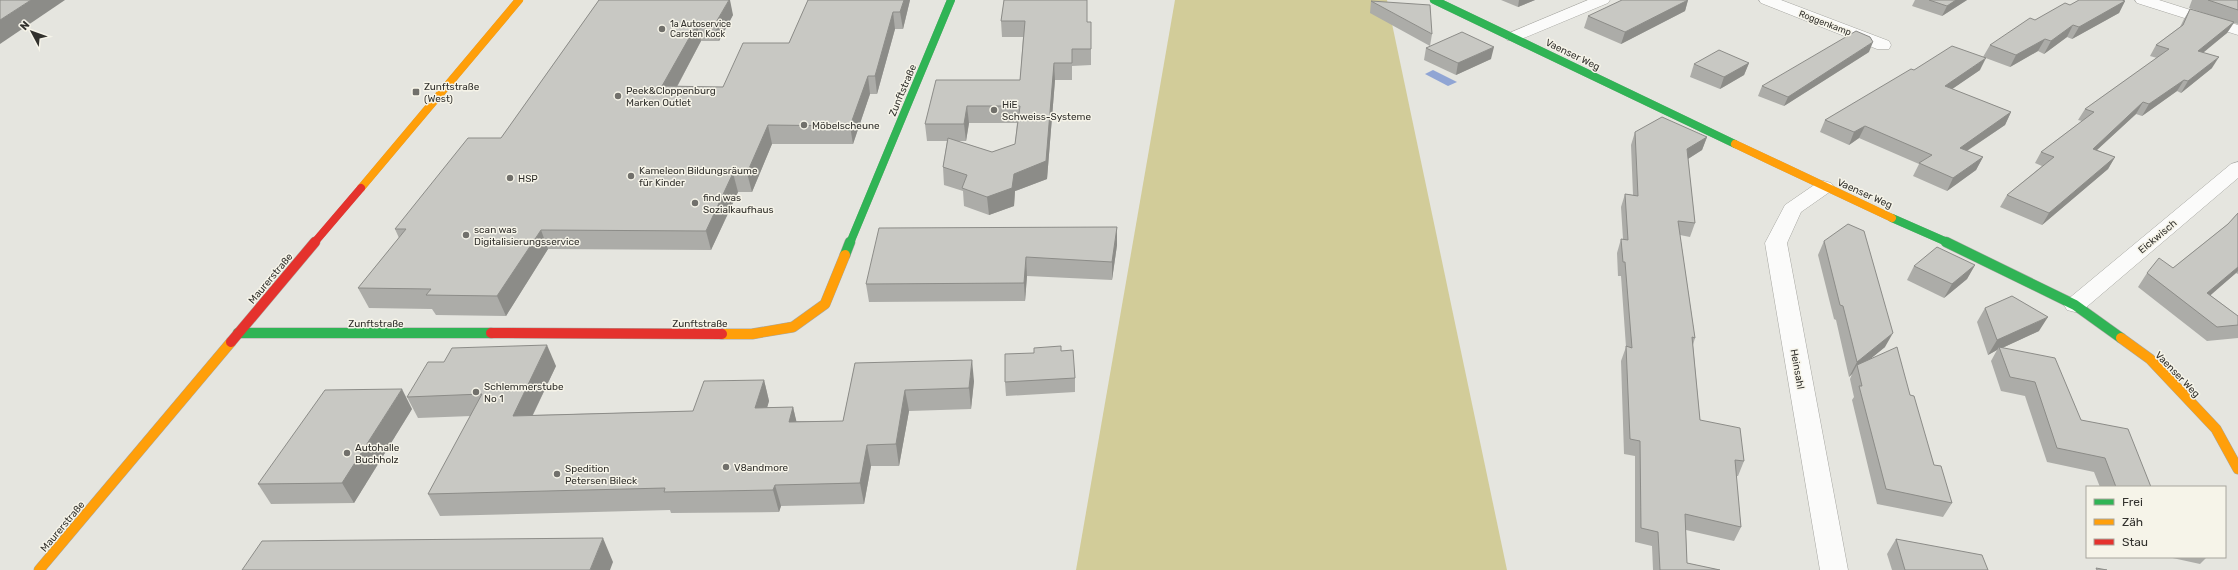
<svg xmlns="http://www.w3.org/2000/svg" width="2238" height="570" font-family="Rubik,sans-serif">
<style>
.forest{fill:#d2cc99}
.water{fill:#90a5d4}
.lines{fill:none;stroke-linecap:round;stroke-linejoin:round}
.street-casing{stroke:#a6a6a1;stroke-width:1}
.fast-far1-casing{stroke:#a6a6a1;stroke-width:8}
.fast-casing{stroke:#a6a6a1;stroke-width:11}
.slow-far1-casing{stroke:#a6a6a1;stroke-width:8}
.slow-casing{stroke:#a6a6a1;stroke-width:11}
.jam-far1-casing{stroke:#a6a6a1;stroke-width:8}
.jam-casing{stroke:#a6a6a1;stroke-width:11}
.street{fill:#fbfbfa;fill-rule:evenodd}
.fast-far1{stroke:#30b455;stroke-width:8}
.fast{stroke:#30b455;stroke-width:10}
.slow-far1{stroke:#ff9f0a;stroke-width:8}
.slow{stroke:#ff9f0a;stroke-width:10}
.jam-far1{stroke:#e5322d;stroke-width:8}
.jam{stroke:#e5322d;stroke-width:10}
.wall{fill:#acaca8;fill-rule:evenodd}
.shaded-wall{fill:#8c8c88}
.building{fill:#c8c8c3;stroke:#8c8c88}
.poi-dot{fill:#71706b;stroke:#f6f4e9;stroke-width:1.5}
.labels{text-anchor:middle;stroke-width:3;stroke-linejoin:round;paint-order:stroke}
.far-street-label{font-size:9px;fill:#32312d;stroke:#f6f4e9}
.far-poi-label{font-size:9px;fill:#32312d;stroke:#f6f4e9;text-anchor:start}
.street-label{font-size:10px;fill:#32312d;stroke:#f6f4e9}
.poi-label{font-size:10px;fill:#32312d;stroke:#f6f4e9;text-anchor:start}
</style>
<rect width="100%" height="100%" fill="#e5e5df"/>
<!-- forest -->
<path class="forest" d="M1175,0H1387L1507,570H1076Z"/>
<!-- water -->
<path class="water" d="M1433,70L1457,82L1448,86L1425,74Z"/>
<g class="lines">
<defs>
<g id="street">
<path d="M1588,0H1610L1608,3L1519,40H1507L1505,37L1507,34Z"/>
<path d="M1759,0H1781L1889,41L1891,45L1889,49H1877L1761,3Z"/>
<path d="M2135,0H2159L2238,25V35L2137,3Z"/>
<path d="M2238,162V178L2083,310L2075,312L2067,310L2064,305L2067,300L2231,164Z"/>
<path d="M1824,181L1831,183L1834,187L1831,191L1801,212L1787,243L1848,570H1820L1765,243L1785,205L1817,183Z"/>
</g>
<g id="fast-far1">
<path d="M1434,0L1735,144"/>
<path d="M1892,218L1949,243"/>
<path d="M850,243L951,0"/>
</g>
<g id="fast">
<path d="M1946,242L2075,305L2121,338"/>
<path d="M845,255L850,242"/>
<path d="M238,333H491"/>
</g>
<g id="slow-far1">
<path d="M1735,144L1892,218"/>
<path d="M361,188L519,0"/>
</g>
<g id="slow">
<path d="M722,334H752L793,327L825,304L845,255"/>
<path d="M2121,338L2150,359L2216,429L2238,469"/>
<path d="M39,570L231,342"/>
</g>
<path id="jam-far1" d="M314,243L361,188"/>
<g id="jam">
<path d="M491,333L722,334"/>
<path d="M231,342L315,242"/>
</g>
</defs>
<!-- street casing -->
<use href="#street" class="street-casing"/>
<!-- fast-far1 casing -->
<use href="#fast-far1" class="fast-far1-casing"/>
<!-- fast casing -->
<use href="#fast" class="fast-casing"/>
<!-- slow-far1 casing -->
<use href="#slow-far1" class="slow-far1-casing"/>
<!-- slow casing -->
<use href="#slow" class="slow-casing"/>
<!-- jam-far1 casing -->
<use href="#jam-far1" class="jam-far1-casing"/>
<!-- jam casing -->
<use href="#jam" class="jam-casing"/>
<!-- street -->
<use href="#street" class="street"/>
<!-- fast-far1 -->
<use href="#fast-far1" class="fast-far1"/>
<!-- fast -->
<use href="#fast" class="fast"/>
<!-- slow-far1 -->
<use href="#slow-far1" class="slow-far1"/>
<!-- slow -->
<use href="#slow" class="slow"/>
<!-- jam-far1 -->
<use href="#jam-far1" class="jam-far1"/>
<!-- jam -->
<use href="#jam" class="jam"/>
</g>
<!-- wall -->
<g class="wall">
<path d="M599,0L733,15L719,41H701L677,87H723L789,43L808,0H910L903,29H895L877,94H870L853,144H772L752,192H738L711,250L548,249L506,316L436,315L432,309L369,308L358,288L399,238L395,229L501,138Z"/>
<path d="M1004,0L1087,22H1091V65L1072,66V80H1055L1047,179L1015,191L1014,206L989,215L964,206L963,191L944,185L943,167L947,141H927L925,124L1020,80L1023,37H1002L1001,21ZM969,123H1017L1015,144L992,152L957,141H966Z"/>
<path d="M1501,0H1535L1518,7Z"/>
<path d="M1688,0L1685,11L1621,44L1584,28L1588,16Z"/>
<path d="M1915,0H1967L1942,16L1912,6Z"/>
<path d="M2192,0H2238V24L2234,23L2227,33L2203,52L2212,68L2181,93L2177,91L2142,116L2136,114L2097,150L2115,157L2108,169L2042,225L2000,207L2007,195L2042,166L2035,163L2041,152L2082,121L2078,120L2085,109L2157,58L2150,56L2156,45L2180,27L2184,19L2190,9L2213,16L2189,8Z"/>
<path d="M1371,1L1432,34L1430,46L1370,13Z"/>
<path d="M2125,1L2119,13L2072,39L2067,37L2044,54L2038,51L2010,67L1983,57L1990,45L2035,20L2070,5Z"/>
<path d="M1426,48L1491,59L1456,75L1424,60Z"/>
<path d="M1869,52L1784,106L1758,96L1762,86Z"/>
<path d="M1749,63L1744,75L1720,89L1690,77L1694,64Z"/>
<path d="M1914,70H1980L1952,89L2011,112L2005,125L1967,151L1983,157L1976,170L1947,191L1913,176L1919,164L1859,138L1849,145L1820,132L1825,120Z"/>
<path d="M1635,132L1707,137L1702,150L1688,159L1695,223L1690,237L1680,235L1695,338L1693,345L1700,420L1744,461L1738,476H1736L1741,527L1734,541L1686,530L1687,563L1720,570H1653L1652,546L1635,542V456L1624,454L1621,361L1626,347L1621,276H1618L1617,253L1621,239H1623L1621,207L1625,194L1633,195L1631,145Z"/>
<path d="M2238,213V274L2236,273L2210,295L2238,316V338L2207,341L2138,287L2147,273L2173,268L2228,224Z"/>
<path d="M1117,227V245L1112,280L1027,276L1025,301L869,302L866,284Z"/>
<path d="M1824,241L1885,347L1870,359L1910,395L1934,465L1952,503L1943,517L1877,504L1852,400L1854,397L1850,379L1852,374L1849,377L1836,320L1834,319L1818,255Z"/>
<path d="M1975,265L1967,279L1944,298L1907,280L1914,266Z"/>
<path d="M1985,308L2039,331L2002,348L2081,420L2151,487H2100L2094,472L2047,462L2025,396L2001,391L1991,361L1997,350L1988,355L1977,322Z"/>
<path d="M1061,351L1075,378V392L1006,396L1005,382L1034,353Z"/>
<path d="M444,362L556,366L533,415L693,411L764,380L769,401L767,407H793L796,421H843L855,363L974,381L971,409L909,411L899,466H871L864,504L781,506L779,512L671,513L670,510L440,516L428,494L471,416L418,418L407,397Z"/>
<path d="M412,409L354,503L271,504L258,484Z"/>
<path d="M1896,539L1988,570H1892L1887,554Z"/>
<path d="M2168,557H2207L2200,564Z"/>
</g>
<!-- shaded-wall -->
<g class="shaded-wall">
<path d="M31,0H65L0,44V20Z"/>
<path d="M729,0H730L733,15L719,41L715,24Z"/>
<path d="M904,0H910L903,29L900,12Z"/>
<path d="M1519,0H1535L1518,7Z"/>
<path d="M1688,0L1685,11L1621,44L1625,32Z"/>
<path d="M1956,0H1967L1942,16L1947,6Z"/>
<path d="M2125,1L2119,13L2072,39L2079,27Z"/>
<path d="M893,12L895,29L877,94L875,76Z"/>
<path d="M2234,22L2227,33L2192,62L2198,51Z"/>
<path d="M697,24L701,41L667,105L662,86Z"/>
<path d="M2073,25L2067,37L2044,54L2051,41Z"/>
<path d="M2045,39L2038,51L2010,67L2016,55Z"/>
<path d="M1873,42L1869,52L1784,106L1788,97Z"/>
<path d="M1494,47L1491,59L1456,75L1458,63Z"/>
<path d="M2219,57L2212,68L2181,93L2188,81Z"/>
<path d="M1986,58L1980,70L1939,98L1945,86Z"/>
<path d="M1054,63L1055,80L1047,179L1015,191L1014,206L989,215L987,197L1014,174Z"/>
<path d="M1749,63L1744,75L1720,89L1724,77Z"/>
<path d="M868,76L870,94L853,144L850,126Z"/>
<path d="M2184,80L2177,91L2142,116L2149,104Z"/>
<path d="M2143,102L2136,114L2086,160L2093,149Z"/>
<path d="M967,106L969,123L966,141L964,124Z"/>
<path d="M2011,112L2005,125L1953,160L1960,148Z"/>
<path d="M768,125L772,144L752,192L747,173Z"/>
<path d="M1865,126L1859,138L1849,145L1854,132Z"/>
<path d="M1707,137L1702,150L1683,162L1687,149Z"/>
<path d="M1983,157L1976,170L1947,191L1953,178Z"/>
<path d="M2115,157L2108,169L2042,225L2049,213Z"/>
<path d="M733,173L738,192L711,250L706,231Z"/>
<path d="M1117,227V245L1112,280V262Z"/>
<path d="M541,230L548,249L506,316L497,296Z"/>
<path d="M1026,257L1027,276L1025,301L1024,283Z"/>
<path d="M1975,265L1967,279L1944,298L1952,284Z"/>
<path d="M2238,267V271L2236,273L2197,307L2207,293Z"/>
<path d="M2048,317L2039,331L2000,349L1999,347L1997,350L1988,355L1997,340Z"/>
<path d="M1893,333L1885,347L1858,369L1857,365L1852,374L1849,377L1857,362Z"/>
<path d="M547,345L556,366L522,437L513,416Z"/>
<path d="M972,360L974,381L971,409L969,388Z"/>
<path d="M764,380L769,401L761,429L755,408Z"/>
<path d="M402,389L412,409L354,503L342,483Z"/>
<path d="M905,390L909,411L899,466L896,444Z"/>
<path d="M793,407L798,428L789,422Z"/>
<path d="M867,445L871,466L864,504L860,483Z"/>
<path d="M775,485L781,506L779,512L773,490Z"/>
<path d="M603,538L613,562L610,570H590Z"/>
</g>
<!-- building -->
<g class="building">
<path d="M0,0H31L0,20Z"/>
<path d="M599,0H729L715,24H697L662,86L723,87L743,43H789L808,0H904L900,12H893L875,76H868L850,126L768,125L747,173H733L706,231L541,230L497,296L426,295L431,289L358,288L406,229H395L468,138H501Z"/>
<path d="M1004,0H1087V22H1091V49H1072V63H1054L1046,161L1014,174L1012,188L987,197L962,188L967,175L943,167L948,138L992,152L1015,144L1020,106H967L964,124H925L936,80H1020L1025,21H1001Z"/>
<path d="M1622,0H1688L1625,32L1588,16Z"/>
<path d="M1929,0H1956L1947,6Z"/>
<path d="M2079,0H2122L2125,1L2079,27L2073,25L2051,41L2045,39L2016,55L1990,45L2030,18L2035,20L2065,3L2070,5Z"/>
<path d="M2208,0H2238V10Z"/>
<path d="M1371,1L1430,5L1432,34Z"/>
<path d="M2190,9L2234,22L2198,51L2219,57L2188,81L2184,80L2149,104L2143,102L2093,149L2115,157L2049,213L2007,195L2054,157L2041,152L2094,112L2085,109L2169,49L2156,45L2183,25Z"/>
<path d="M1856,31L1870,37L1873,42L1788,97L1762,86Z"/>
<path d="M1462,32L1494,47L1458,63L1426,48Z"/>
<path d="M1952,46L1986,58L1945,86L2011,112L1960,148L1983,157L1953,178L1919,163L1932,155L1865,126L1854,132L1825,120L1911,69L1914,70Z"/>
<path d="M1719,50L1749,63L1724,77L1694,64Z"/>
<path d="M1662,117L1707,137L1687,149L1695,223L1678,221L1695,338L1692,337L1700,420L1740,428L1744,461L1735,460L1741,527L1685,514L1687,563L1720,570H1660L1658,532L1641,528L1640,441L1630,439L1626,346L1632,348L1625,262H1623L1621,239L1628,240L1625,194L1638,196L1635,132Z"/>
<path d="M2238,213V267L2207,293L2238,316V325L2217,327L2147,273L2159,258L2173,268L2228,224Z"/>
<path d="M1848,224L1864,231L1893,333L1857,362L1843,306L1840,305L1824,241Z"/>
<path d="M1117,227L1112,262L1026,257L1024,283L866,284L879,228Z"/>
<path d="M1937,247L1975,265L1952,284L1914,266Z"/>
<path d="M2012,296L2048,317L1997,340L1985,308Z"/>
<path d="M547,345L513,416L693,411L704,381L764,380L755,408L793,407L789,422L843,421L855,363L972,360L969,388L905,390L896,444L867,445L860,483L775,485L773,490L664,492L665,488L428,494L482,394L407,397L428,362H444L452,348Z"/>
<path d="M1061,346V351L1073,350L1075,378L1005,382V354L1034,353V348Z"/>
<path d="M1897,347L1910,395L1914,396L1934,465L1941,466L1952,503L1886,489L1859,386H1862L1857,365Z"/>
<path d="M1999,347L2055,358L2081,420L2128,429L2151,487H2116L2105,458L2057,448L2035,382L2010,377Z"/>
<path d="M402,389L342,483L258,484L325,390Z"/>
<path d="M603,538L590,570H242L262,541Z"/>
<path d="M1896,539L1982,555L1988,570H1905Z"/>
<path d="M2096,568L2107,570H2097Z"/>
</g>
<!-- markers -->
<g class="poi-dot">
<circle cx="662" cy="29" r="4"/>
<rect x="412" y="88" width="8" height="8" rx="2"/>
<circle cx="618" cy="96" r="4"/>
<circle cx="994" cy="110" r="4"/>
<circle cx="804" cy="125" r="4"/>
<circle cx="631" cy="176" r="4"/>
<circle cx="510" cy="178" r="4"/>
<circle cx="695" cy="203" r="4"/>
<circle cx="466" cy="235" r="4"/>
<circle cx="476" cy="392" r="4"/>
<circle cx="347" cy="453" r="4"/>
<circle cx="726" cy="467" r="4"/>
<circle cx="557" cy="474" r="4"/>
</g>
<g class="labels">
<!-- far-street labels -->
<g class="far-street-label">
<text transform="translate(1825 23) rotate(21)" y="3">Roggenkamp</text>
</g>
<!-- far-poi labels -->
<g class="far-poi-label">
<text x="670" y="27">1a Autoservice<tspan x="670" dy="10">Carsten Kock</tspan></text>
</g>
<!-- street labels -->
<g class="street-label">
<text transform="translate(1573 54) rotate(26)" y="4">Vaenser Weg</text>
<text transform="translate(902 90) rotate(-67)" y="4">Zunftstraße</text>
<text transform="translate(1865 193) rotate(24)" y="4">Vaenser Weg</text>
<text transform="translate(2157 236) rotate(-40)" y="4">Eickwisch</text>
<text transform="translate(270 278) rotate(-50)" y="4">Maurerstraße</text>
<text x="376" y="327">Zunftstraße</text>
<text x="700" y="327">Zunftstraße</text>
<text transform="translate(1798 369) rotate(80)" y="4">Heinsahl</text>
<text transform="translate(2178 374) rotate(46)" y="4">Vaenser Weg</text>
<text transform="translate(62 526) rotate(-50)" y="4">Maurerstraße</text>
</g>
<!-- poi labels -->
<g class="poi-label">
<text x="424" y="90">Zunftstraße<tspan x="424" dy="12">(West)</tspan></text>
<text x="626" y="94">Peek&amp;Cloppenburg<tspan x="626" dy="12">Marken Outlet</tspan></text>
<text x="1002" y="108">HiE<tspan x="1002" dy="12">Schweiss-Systeme</tspan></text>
<text x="812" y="129">Möbelscheune</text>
<text x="639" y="174">Kameleon Bildungsräume<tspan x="639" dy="12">für Kinder</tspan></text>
<text x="518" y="182">HSP</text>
<text x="703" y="201">find was<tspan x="703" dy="12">Sozialkaufhaus</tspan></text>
<text x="474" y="233">scan was<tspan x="474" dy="12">Digitalisierungsservice</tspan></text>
<text x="484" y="390">Schlemmerstube<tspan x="484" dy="12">No 1</tspan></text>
<text x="355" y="451">Autohalle<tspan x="355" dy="12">Buchholz</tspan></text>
<text x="734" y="471">V8andmore</text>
<text x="565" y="472">Spedition<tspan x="565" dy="12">Petersen Bileck</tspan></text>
</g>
</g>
<!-- legend -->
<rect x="2086" y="486" width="140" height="72" fill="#f6f4e9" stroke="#a8a69e"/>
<rect x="2094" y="499" width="20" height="6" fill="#30b455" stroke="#a8a69e"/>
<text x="2122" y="506" font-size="12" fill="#32312d">Frei</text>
<rect x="2094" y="519" width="20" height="6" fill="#ff9f0a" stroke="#a8a69e"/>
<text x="2122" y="526" font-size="12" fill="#32312d">Zäh</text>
<rect x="2094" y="539" width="20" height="6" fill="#e5322d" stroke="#a8a69e"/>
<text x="2122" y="546" font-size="12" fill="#32312d">Stau</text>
<!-- north arrow -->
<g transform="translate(32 32) rotate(311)" stroke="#f6f4e9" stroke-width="3" paint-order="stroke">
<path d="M0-3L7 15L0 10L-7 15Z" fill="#32312d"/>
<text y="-6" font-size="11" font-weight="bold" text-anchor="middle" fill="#32312d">N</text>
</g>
</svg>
